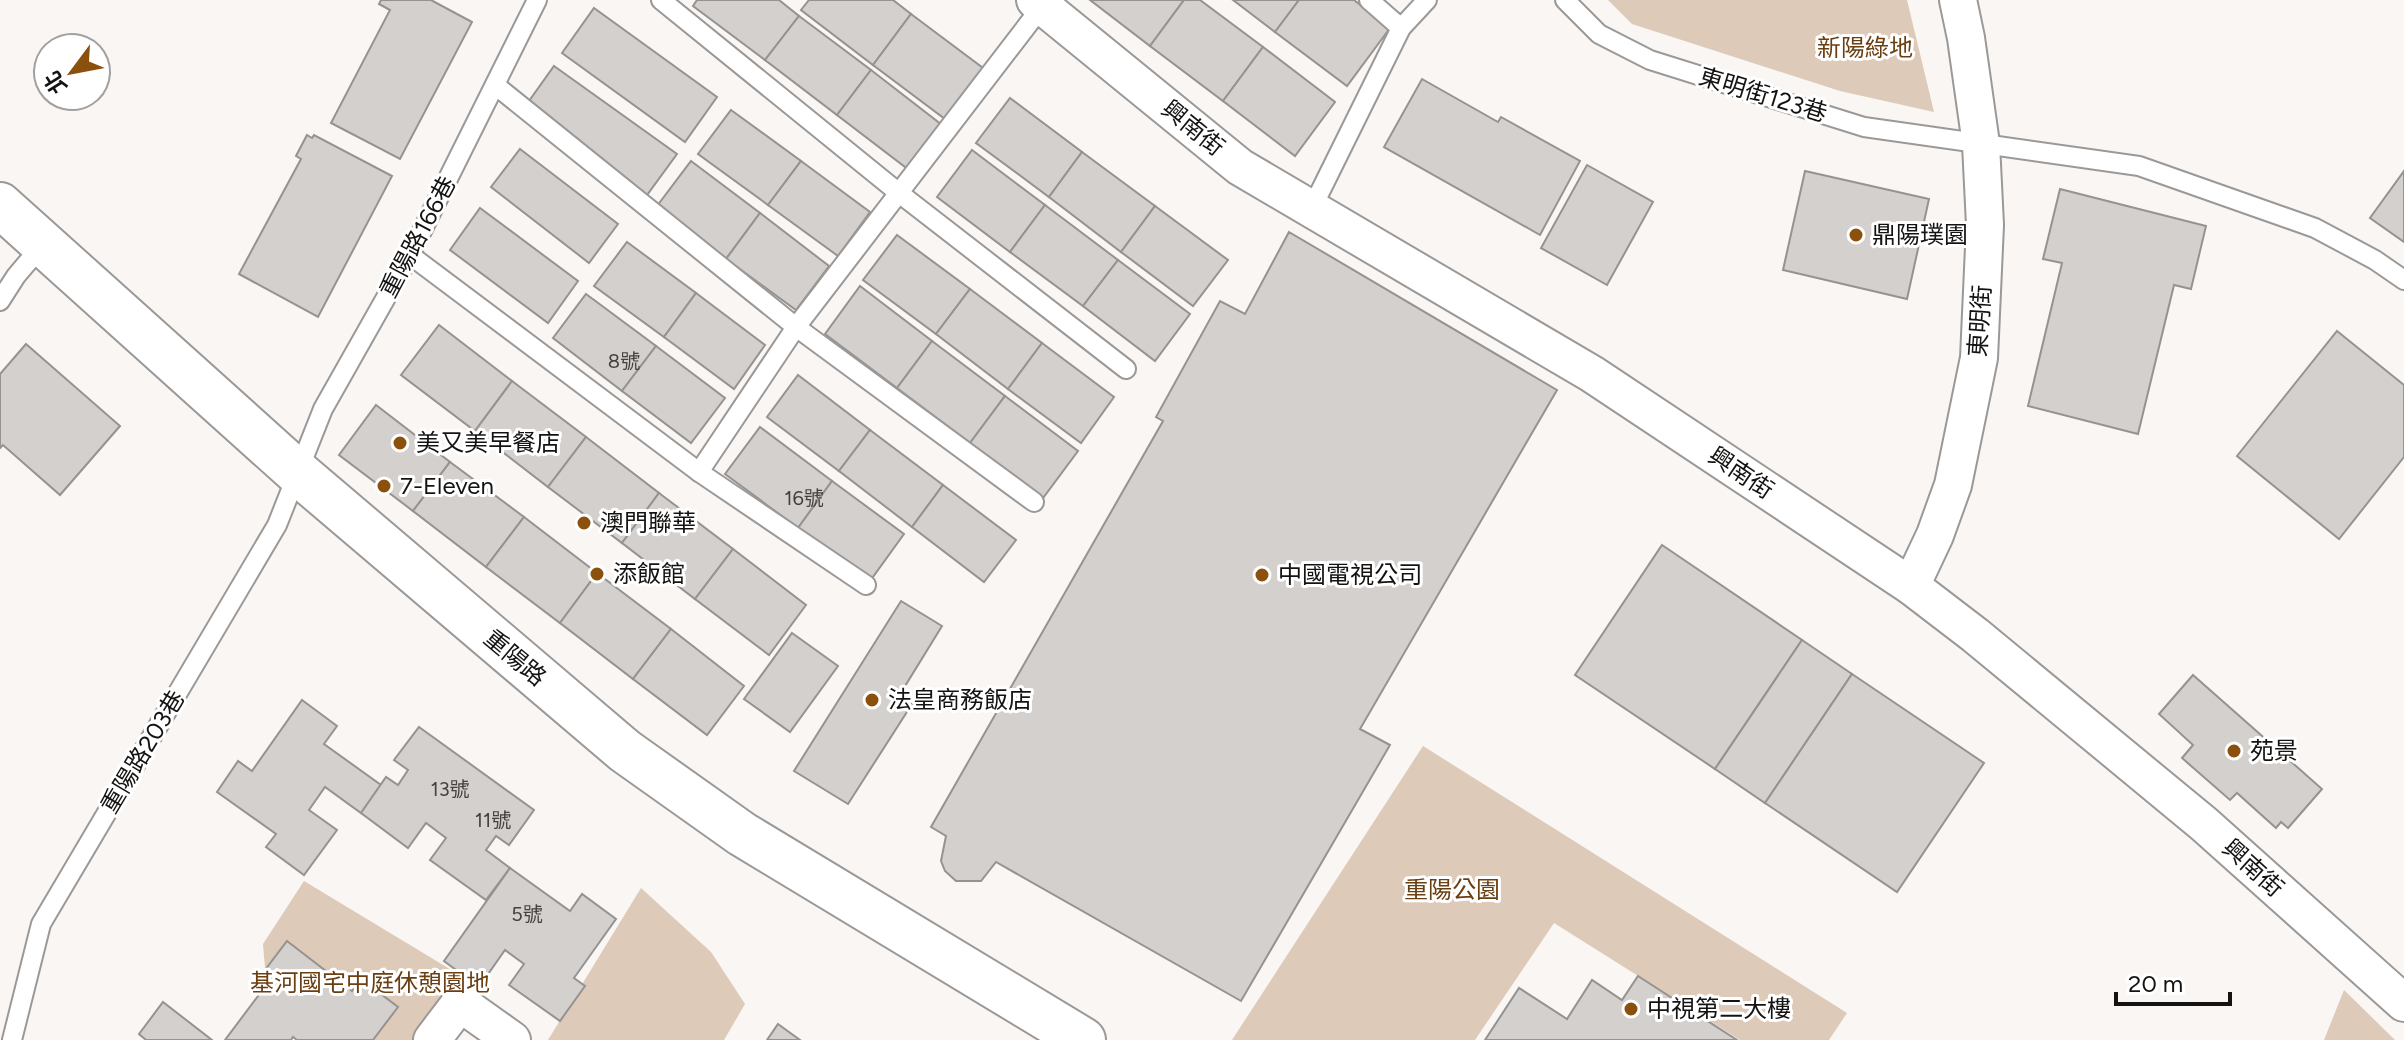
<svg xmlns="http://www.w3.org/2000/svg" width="2404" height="1040" font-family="Figtree,'Noto Sans TC',sans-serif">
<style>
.green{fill:#decab8}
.building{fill:#d3d0ce;stroke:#959391;stroke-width:2}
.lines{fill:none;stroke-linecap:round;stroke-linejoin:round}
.lane-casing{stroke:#9b9997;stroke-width:22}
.street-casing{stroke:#9b9997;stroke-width:40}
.secondary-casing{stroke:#9b9997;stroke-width:48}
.lane{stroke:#fff;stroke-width:18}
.street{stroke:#fff;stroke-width:36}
.secondary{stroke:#fff;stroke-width:44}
.poi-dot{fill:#8b500b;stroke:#fff;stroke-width:3}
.labels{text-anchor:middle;stroke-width:6;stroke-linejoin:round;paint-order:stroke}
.number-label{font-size:20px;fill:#444241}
.park-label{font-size:24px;fill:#6a3f12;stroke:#fff}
.street-label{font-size:24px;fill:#141312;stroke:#fff}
.poi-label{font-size:24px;fill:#141312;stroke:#fff;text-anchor:start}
</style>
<rect width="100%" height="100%" fill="#f9f6f4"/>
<!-- green -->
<g class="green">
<path d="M1608,0H1907L1934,112L1840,91L1632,24Z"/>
<path d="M1423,746L1847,1013L1829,1040H1740L1554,923L1475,1040H1232Z"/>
<path d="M304,881L463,977L419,1040H355L356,1037L266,980L263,944Z"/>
<path d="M641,888L711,952L745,1004L724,1040H548Z"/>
<path d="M2344,990L2395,1040H2324Z"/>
</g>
<!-- building -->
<g class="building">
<path d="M381,0H431L472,22L400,159L331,123L390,10L379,4Z"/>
<path d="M697,0H779L799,16L765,60L693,6Z"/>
<path d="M809,0H893L911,14L873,65L801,10Z"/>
<path d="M1090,0H1184L1150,46Z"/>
<path d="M1184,0H1200L1263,47L1223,101L1150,46Z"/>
<path d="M1233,0H1299L1275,32Z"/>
<path d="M1299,0H1354L1390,28L1347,86L1275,32Z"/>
<path d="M594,8L717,97L685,142L562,53Z"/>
<path d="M911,14L983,68L945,119L873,65Z"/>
<path d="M799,16L871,70L837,115L765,60Z"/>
<path d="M1263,47L1335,102L1295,156L1223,101Z"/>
<path d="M554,66L677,154L647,195L524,108Z"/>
<path d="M871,70L942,125L909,170L837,115Z"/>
<path d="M1422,79L1498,122L1501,117L1580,161L1540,235L1384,147Z"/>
<path d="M1010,98L1082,152L1049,197L976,143Z"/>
<path d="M731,110L801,161L768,205L698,154Z"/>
<path d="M307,135L312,138L314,135L392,176L318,317L239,274L301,159L296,156Z"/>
<path d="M520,149L618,224L589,263L491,187Z"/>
<path d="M972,150L1045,205L1010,252L937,197Z"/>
<path d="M1082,152L1155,206L1121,252L1049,197Z"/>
<path d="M691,161L760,213L726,259L657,206Z"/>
<path d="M801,161L870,212L838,256L768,205Z"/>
<path d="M1587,165L1653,202L1607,285L1541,248Z"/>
<path d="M1805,171L1929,199L1907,299L1783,270Z"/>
<path d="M2404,171V242L2370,218Z"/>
<path d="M2060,189L2206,226L2191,289L2174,285L2138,434L2028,406L2062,263L2043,259Z"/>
<path d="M1045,205L1118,260L1083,306L1010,252Z"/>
<path d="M1155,206L1228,260L1193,306L1121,252Z"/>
<path d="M480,208L578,281L548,323L450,250Z"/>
<path d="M760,213L829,266L796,310L726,259Z"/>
<path d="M1289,232L1557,390L1360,729L1390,745L1241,1001L996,862L981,881H956L945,871L941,861L946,836L931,827L1163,421L1156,417L1220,301L1245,314Z"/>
<path d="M897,235L970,289L936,334L863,280Z"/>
<path d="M627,242L696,293L664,337L594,286Z"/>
<path d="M1118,260L1190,314L1155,361L1083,306Z"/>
<path d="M860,286L932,341L897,388L825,334Z"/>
<path d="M970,289L1042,343L1008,389L936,334Z"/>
<path d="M696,293L765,345L734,389L664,337Z"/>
<path d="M586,294L656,346L622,391L553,338Z"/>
<path d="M439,325L512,381L475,431L401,375Z"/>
<path d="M2337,331L2404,385V457L2339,539L2237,456Z"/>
<path d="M932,341L1005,396L970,443L897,388Z"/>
<path d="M1042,343L1114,397L1081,443L1008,389Z"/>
<path d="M26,344L120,426L60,495L3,445L0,448V374Z"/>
<path d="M656,346L725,398L691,443L622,391Z"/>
<path d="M798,375L870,430L839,471L767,417Z"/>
<path d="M512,381L586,437L548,487L475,431Z"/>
<path d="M1005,396L1078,451L1043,498L970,443Z"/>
<path d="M376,405L450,462L413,511L339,455Z"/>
<path d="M760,427L832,481L798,528L725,474Z"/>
<path d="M870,430L943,485L912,527L839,471Z"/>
<path d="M586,437L659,493L622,543L548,487Z"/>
<path d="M450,462L524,517L486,567L413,511Z"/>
<path d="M832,481L904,534L870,581L798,528Z"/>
<path d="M943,485L1016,540L984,582L912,527Z"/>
<path d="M659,493L733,549L695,599L622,543Z"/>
<path d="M524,517L597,573L560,623L486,567Z"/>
<path d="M1662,545L1802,640L1715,769L1575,675Z"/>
<path d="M733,549L806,605L769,655L695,599Z"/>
<path d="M597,573L671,629L633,679L560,623Z"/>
<path d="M901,601L942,626L899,696L912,704L848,804L794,771Z"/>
<path d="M671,629L744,686L707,735L633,679Z"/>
<path d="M792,633L838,666L790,732L744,699Z"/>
<path d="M1802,640L1852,674L1765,803L1715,769Z"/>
<path d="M1852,674L1984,763L1897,892L1765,803Z"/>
<path d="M2193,675L2322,789L2288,828L2281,822L2276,828L2237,793L2230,800L2182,758L2193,745L2159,714Z"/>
<path d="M302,700L337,726L324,744L381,785L361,813L325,787L309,810L337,830L304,875L266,847L276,834L217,792L238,761L252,771Z"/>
<path d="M419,727L534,810L509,845L496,836L486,850L510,868L486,900L430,860L446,838L426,823L408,848L361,813L386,777L398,785L408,770L394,760Z"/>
<path d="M510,868L570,911L582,894L616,919L574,978L585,986L560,1021L509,985L524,964L505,950L479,987L444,961Z"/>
<path d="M287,941L352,991L361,979L398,1007L373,1040H297L293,1037L291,1040H225L270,980L262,974Z"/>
<path d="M1638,976L1737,1040H1485L1519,988L1567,1019L1592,980L1622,1000Z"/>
<path d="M163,1002L212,1040H146L139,1034Z"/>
<path d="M778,1024L800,1040H767Z"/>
</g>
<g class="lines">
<defs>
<g id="lane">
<path d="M661,0L899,193L1126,369"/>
<path d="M1369,0L1401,28"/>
<path d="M1565,0L1599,34L1650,60L1864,127L2139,166L2315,228L2375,260L2404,280"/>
<path d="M495,85L796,327L1034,502"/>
<path d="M1312,208L1401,28L1427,0"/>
<path d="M410,255L699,472L866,585"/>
<path d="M0,301L16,276L44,243"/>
<path d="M699,472L796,327L1046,1"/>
<path d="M12,1040L41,924L277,525L323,409L410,255L537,0"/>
</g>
<g id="street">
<path d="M1035,0L1240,167L1592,374L1911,586L1975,635L2204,824L2404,1003"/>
<path d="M1911,586L1935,535L1953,485L1979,358L1985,225L1981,144L1966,38L1958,0"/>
<path d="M432,1040L460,1003L512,1040"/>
</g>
<path id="secondary" d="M0,205L297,472L625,751L742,834L1083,1040"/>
</defs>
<!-- lane casing -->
<use href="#lane" class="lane-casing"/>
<!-- street casing -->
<use href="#street" class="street-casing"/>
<!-- secondary casing -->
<use href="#secondary" class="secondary-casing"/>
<!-- lane -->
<use href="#lane" class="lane"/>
<!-- street -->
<use href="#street" class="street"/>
<!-- secondary -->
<use href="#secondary" class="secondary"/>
</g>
<!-- markers -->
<g class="poi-dot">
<circle cx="1856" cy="235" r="8"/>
<circle cx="400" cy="443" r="8"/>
<circle cx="384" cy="486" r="8"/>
<circle cx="584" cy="523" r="8"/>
<circle cx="597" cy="574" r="8"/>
<circle cx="1262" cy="575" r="8"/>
<circle cx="872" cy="700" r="8"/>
<circle cx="2234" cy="751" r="8"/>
<circle cx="1631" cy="1009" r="8"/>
</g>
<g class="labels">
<!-- number labels -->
<g class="number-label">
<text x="624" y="368">8號</text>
<text x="804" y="505">16號</text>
<text x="450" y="796">13號</text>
<text x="493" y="827">11號</text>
<text x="527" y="921">5號</text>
</g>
<!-- park labels -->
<g class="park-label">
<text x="1865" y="56">新陽綠地</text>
<text x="1452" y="898">重陽公園</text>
<text x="370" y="991">基河國宅中庭休憩園地</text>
</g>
<!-- street labels -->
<g class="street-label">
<text transform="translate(1763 95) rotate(17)" y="8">東明街123巷</text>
<text transform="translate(1193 128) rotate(39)" y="8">興南街</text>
<text transform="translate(418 237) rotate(-62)" y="8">重陽路166巷</text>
<text transform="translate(1980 321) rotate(-86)" y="8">東明街</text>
<text transform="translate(1741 473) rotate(34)" y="8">興南街</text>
<text transform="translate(515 658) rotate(40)" y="8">重陽路</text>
<text transform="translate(143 752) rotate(-59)" y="8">重陽路203巷</text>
<text transform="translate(2253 868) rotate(42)" y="8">興南街</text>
</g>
<!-- poi labels -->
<g class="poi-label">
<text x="1872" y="243">鼎陽璞園</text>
<text x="416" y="451">美又美早餐店</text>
<text x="400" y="494">7-Eleven</text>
<text x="600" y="531">澳門聯華</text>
<text x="613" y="582">添飯館</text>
<text x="1278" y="583">中國電視公司</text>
<text x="888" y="708">法皇商務飯店</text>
<text x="2250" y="759">苑景</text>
<text x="1647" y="1017">中視第二大樓</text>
</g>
</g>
<!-- north arrow -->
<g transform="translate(72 72) rotate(238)"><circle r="38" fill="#ffffff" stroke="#a1a1a0" stroke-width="2"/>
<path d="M0-6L14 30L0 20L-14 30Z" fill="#8b500b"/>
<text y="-12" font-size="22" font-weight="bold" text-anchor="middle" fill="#141312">北</text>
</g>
<!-- scale -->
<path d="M2116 992v12h114v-12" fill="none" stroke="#141312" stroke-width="4"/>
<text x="2128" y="992" font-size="24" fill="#141312" stroke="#ffffff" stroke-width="6" paint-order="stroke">20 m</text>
</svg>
